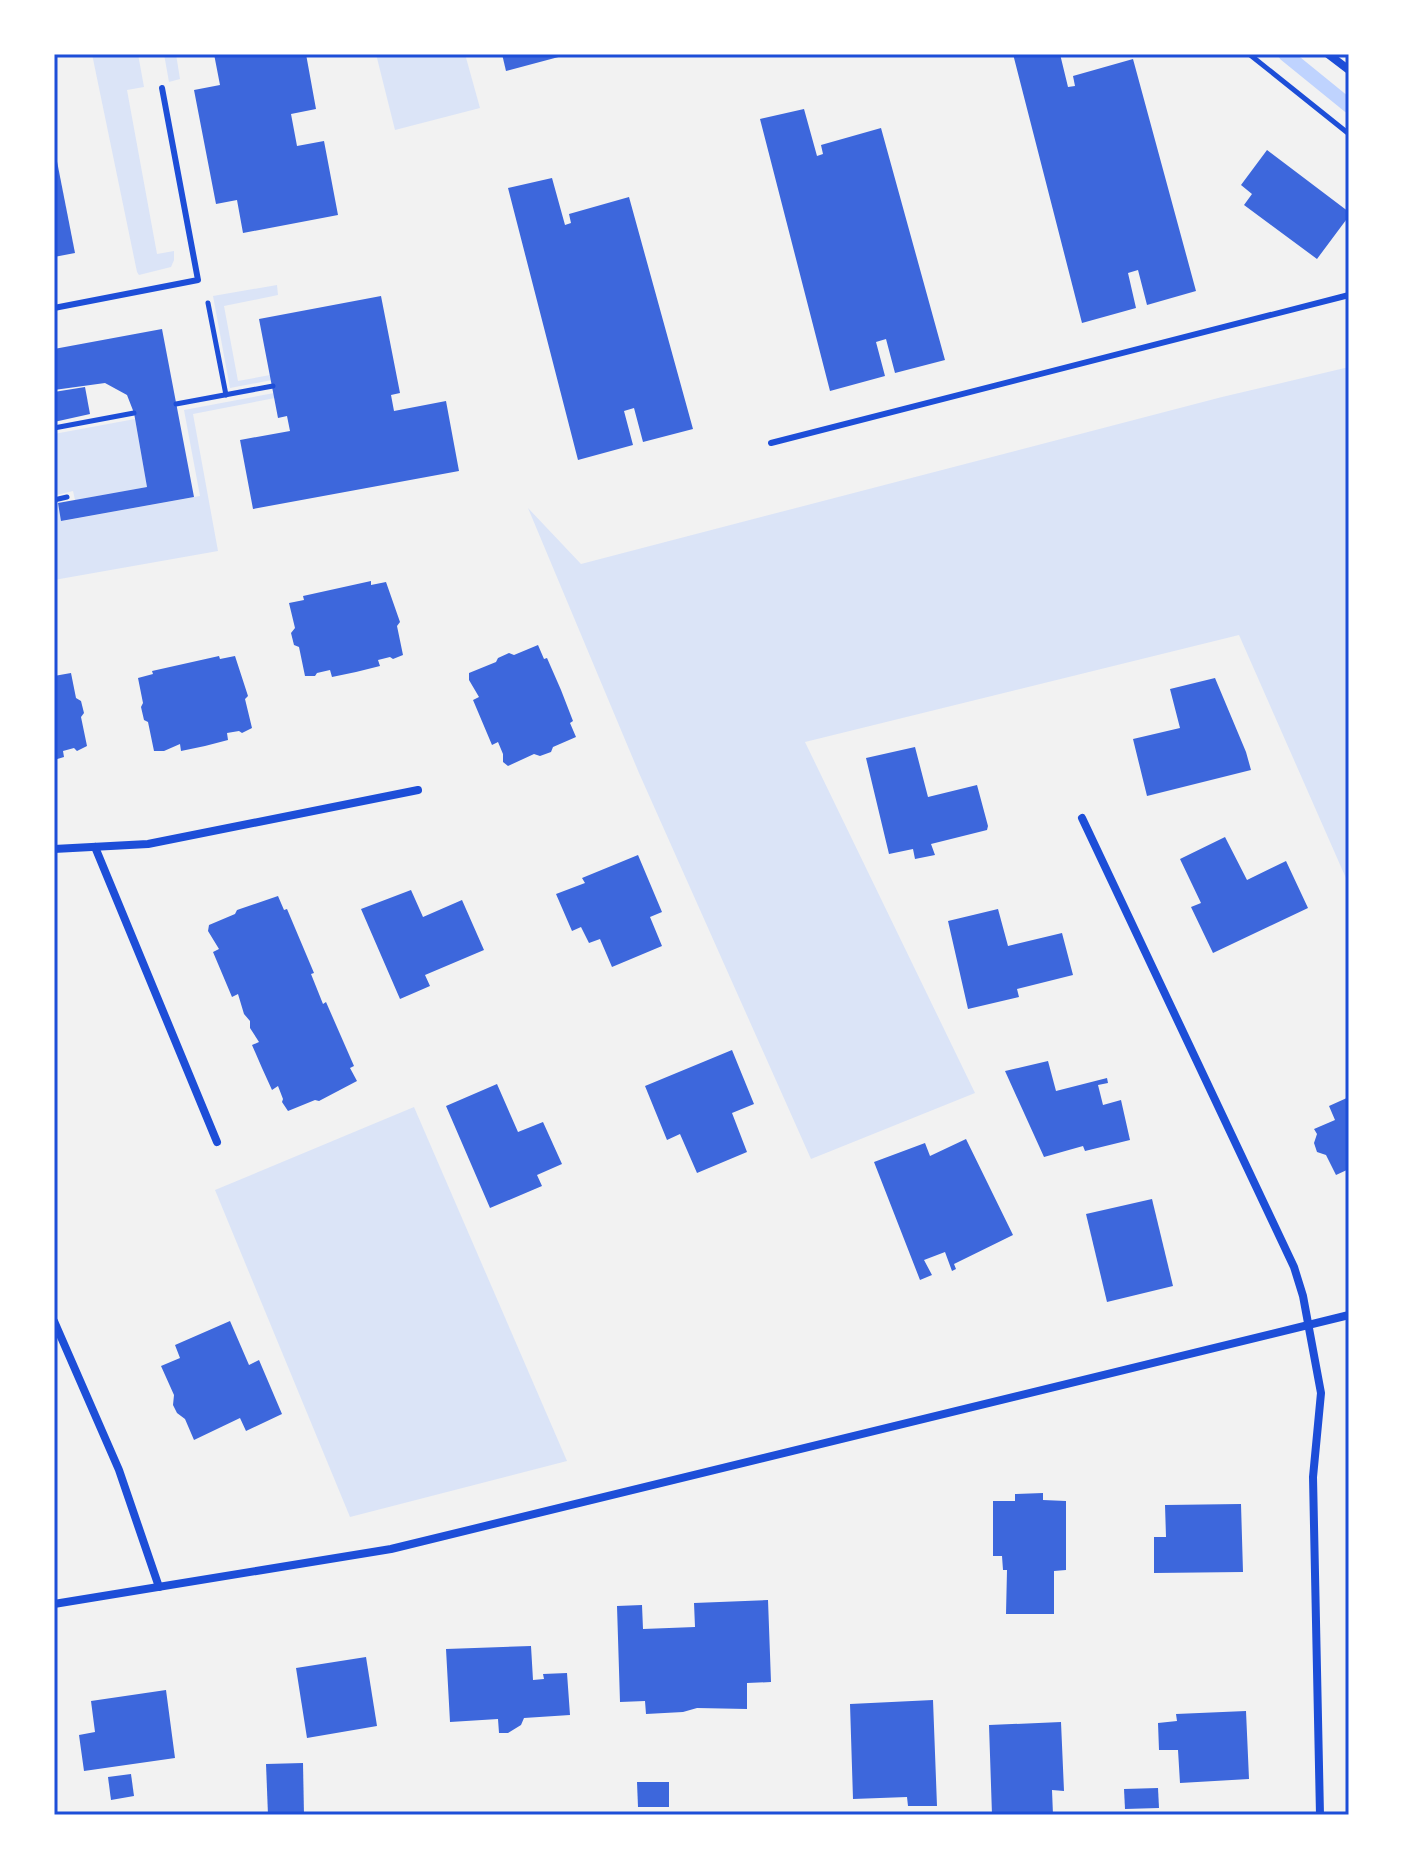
<svg xmlns="http://www.w3.org/2000/svg" width="1403" height="1869" font-family="'Roboto Serif',serif">
<style>
.green{fill:#dbe4f7}
.lines{fill:none;stroke-linecap:round;stroke-linejoin:round}
.stream{stroke:#bfd3fe;stroke-width:14}
.building{fill:#3d67dc}
.path{stroke:#1d4ed8;stroke-width:5}
.service{stroke:#1d4ed8;stroke-width:6}
.minor{stroke:#1d4ed8;stroke-width:8}
.neatline{fill:none;stroke:#1d4ed8;stroke-width:3}
</style>
<rect width="100%" height="100%" fill="#f2f2f2"/>
<!-- green -->
<g class="green">
<path d="M92,54H138L144,87L127,90L157,254L174,251V260L171,267L139,275L137,272Z"/>
<path d="M164,54H176L180,79L169,82Z"/>
<path d="M376,54H465L480,108L395,130Z"/>
<path d="M277,285L278,295L224,306L238,381L270,375L272,380L230,388L213,296Z"/>
<path d="M1349,367V885L1239,635L805,742L975,1093L811,1159L639,773L528,508L581,564L1222,397Z"/>
<path d="M274,393L275,398L193,414L218,551L54,580V504L58,503L62,521L200,496L184,410Z"/>
<path d="M135,419L147,487L75,500L73,491L57,495L54,477V434Z"/>
<path d="M414,1107L567,1461L350,1517L215,1190Z"/>
</g>
<g class="lines">
<!-- stream -->
<path class="stream" d="M1285,54L1349,106"/>
</g>
<!-- building -->
<g class="building">
<path d="M214,54H306L316,109L291,114L297,146L324,141L338,215L243,233L237,200L216,204L194,90L220,85Z"/>
<path d="M502,54H565L566,55L506,71Z"/>
<path d="M1013,54H1060L1068,87L1075,86L1073,76L1133,59L1196,291L1147,305L1138,270L1128,273L1136,308L1082,323Z"/>
<path d="M804,109L817,156L823,154L821,145L881,128L945,360L895,373L886,339L876,342L885,376L830,391L760,119Z"/>
<path d="M54,146L75,253L54,257Z"/>
<path d="M1267,150L1349,212V216L1317,259L1244,205L1252,194L1241,185Z"/>
<path d="M552,178L565,225L571,223L569,214L629,197L693,429L643,442L634,408L624,411L633,445L578,460L508,188Z"/>
<path d="M381,296L400,393L391,395L394,411L446,401L459,471L253,509L240,440L290,431L287,416L278,418L259,319Z"/>
<path d="M162,329L194,497L61,521L58,503L147,487L134,413L127,395L105,383L54,390V349Z"/>
<path d="M85,387L90,414L54,422V392Z"/>
<path d="M371,581V585L386,582L400,622L397,626L403,655L393,659L390,657L378,660L380,666L356,672L332,677L330,670L317,673L315,676H305L299,647L294,645L291,633L295,628L289,603L304,600L303,596Z"/>
<path d="M538,645L544,659L547,658L561,690L573,721L570,723L576,737L553,747L551,752L540,756L534,754L508,766L503,762V754L498,742L492,745L473,700L479,697L469,680V673L496,662L498,658L509,653L514,655Z"/>
<path d="M219,656L220,659L235,656L248,696L245,699L252,728L242,733L239,731L227,733L228,740L205,746L181,751L180,744L164,751H154L148,722L144,720L141,707L143,703L138,678L153,674L152,671Z"/>
<path d="M71,673L76,698L81,701L84,713L81,717L87,746L77,751L74,748L63,751L64,757L54,760V676Z"/>
<path d="M1215,678L1246,752L1251,770L1147,796L1133,739L1180,728L1170,689Z"/>
<path d="M915,747L928,797L977,785L988,826L987,830L931,844L935,855L915,859L913,849L889,854L866,758Z"/>
<path d="M1225,837L1247,880L1286,861L1308,908L1213,953L1191,907L1201,903L1180,859Z"/>
<path d="M638,855L662,912L650,917L662,946L612,967L600,939L589,943L581,927L572,931L556,894L585,883L582,878Z"/>
<path d="M411,890L423,917L462,900L484,950L425,975L430,986L400,999L361,909Z"/>
<path d="M278,896L284,910L287,909L314,973L311,974L323,1004L326,1002L354,1066L350,1068L357,1081L319,1101L315,1100L288,1111L282,1102L283,1099L278,1086L272,1090L262,1068L252,1045L259,1042L250,1028V1021L244,1014L238,994L232,997L213,952L219,949L208,931L209,925L235,914L237,910Z"/>
<path d="M998,909L1008,946L1062,933L1073,975L1017,989L1019,997L968,1009L948,921Z"/>
<path d="M732,1050L754,1104L732,1113L747,1152L697,1173L680,1134L667,1140L645,1086Z"/>
<path d="M1048,1061L1056,1091L1107,1078L1108,1083L1098,1085L1103,1105L1121,1100L1130,1140L1085,1151L1083,1146L1044,1157L1005,1071Z"/>
<path d="M497,1084L518,1132L543,1122L562,1164L537,1175L542,1186L490,1208L446,1106Z"/>
<path d="M1349,1097V1169L1336,1175L1326,1155L1317,1152L1314,1143L1317,1134L1314,1129L1335,1120L1329,1106Z"/>
<path d="M966,1139L1013,1235L954,1264L956,1269L952,1271L945,1252L924,1260L932,1275L920,1280L874,1162L925,1143L930,1156Z"/>
<path d="M1152,1199L1173,1286L1107,1302L1086,1214Z"/>
<path d="M230,1321L249,1365L259,1360L282,1414L246,1431L240,1418L194,1440L185,1419L177,1413L173,1405L174,1395L161,1366L180,1358L175,1345Z"/>
<path d="M1043,1493V1500L1066,1501V1570L1054,1571V1614H1006L1007,1570H1003L1002,1556H993V1501H1015V1494Z"/>
<path d="M1241,1504L1243,1572L1154,1573V1537H1166L1165,1505Z"/>
<path d="M768,1600L771,1682L747,1683V1709L697,1708L683,1712L646,1714L645,1701L620,1702L617,1606L642,1605L643,1629L695,1627L694,1603Z"/>
<path d="M531,1646L533,1680L544,1679L543,1674L567,1673L570,1715L524,1718L521,1725L508,1733H499L498,1719L450,1722L446,1649Z"/>
<path d="M366,1657L377,1726L307,1738L296,1668Z"/>
<path d="M166,1690L175,1758L84,1771L79,1735L95,1732L91,1701Z"/>
<path d="M933,1700L937,1806H908L907,1797L853,1799L850,1704Z"/>
<path d="M1246,1711L1249,1779L1180,1783L1178,1750H1159L1158,1723L1177,1721L1176,1714Z"/>
<path d="M1061,1722L1064,1791L1052,1790L1053,1815H992L989,1725Z"/>
<path d="M303,1763L304,1815H268L266,1764Z"/>
<path d="M131,1774L134,1796L111,1800L108,1777Z"/>
<path d="M637,1782H669V1807H638Z"/>
<path d="M1158,1788L1159,1808L1125,1809L1124,1789Z"/>
</g>
<g class="lines">
<!-- path -->
<g class="path">
<path d="M1249,54L1349,134"/>
<path d="M208,303L226,395"/>
<path d="M176,404L273,386"/>
<path d="M54,428L134,413"/>
<path d="M54,500L67,497"/>
</g>
<!-- service -->
<g class="service">
<path d="M54,308L198,280L162,88"/>
<path d="M771,443L1349,295"/>
</g>
<!-- minor -->
<g class="minor">
<path d="M1328,54L1349,70"/>
<path d="M1082,818L1294,1267L1303,1296L1321,1393L1313,1477L1320,1815"/>
<path d="M95,847L217,1142"/>
<path d="M54,849L148,844L418,790"/>
<path d="M54,1321L119,1470L159,1587"/>
<path d="M54,1604L391,1549L1349,1315"/>
</g>
</g>
<!-- border -->
<rect width="1403" height="1869" fill="none" stroke="#ffffff" stroke-width="112"/>
<rect x="56" y="56" width="1291" height="1757" class="neatline"/>
</svg>
